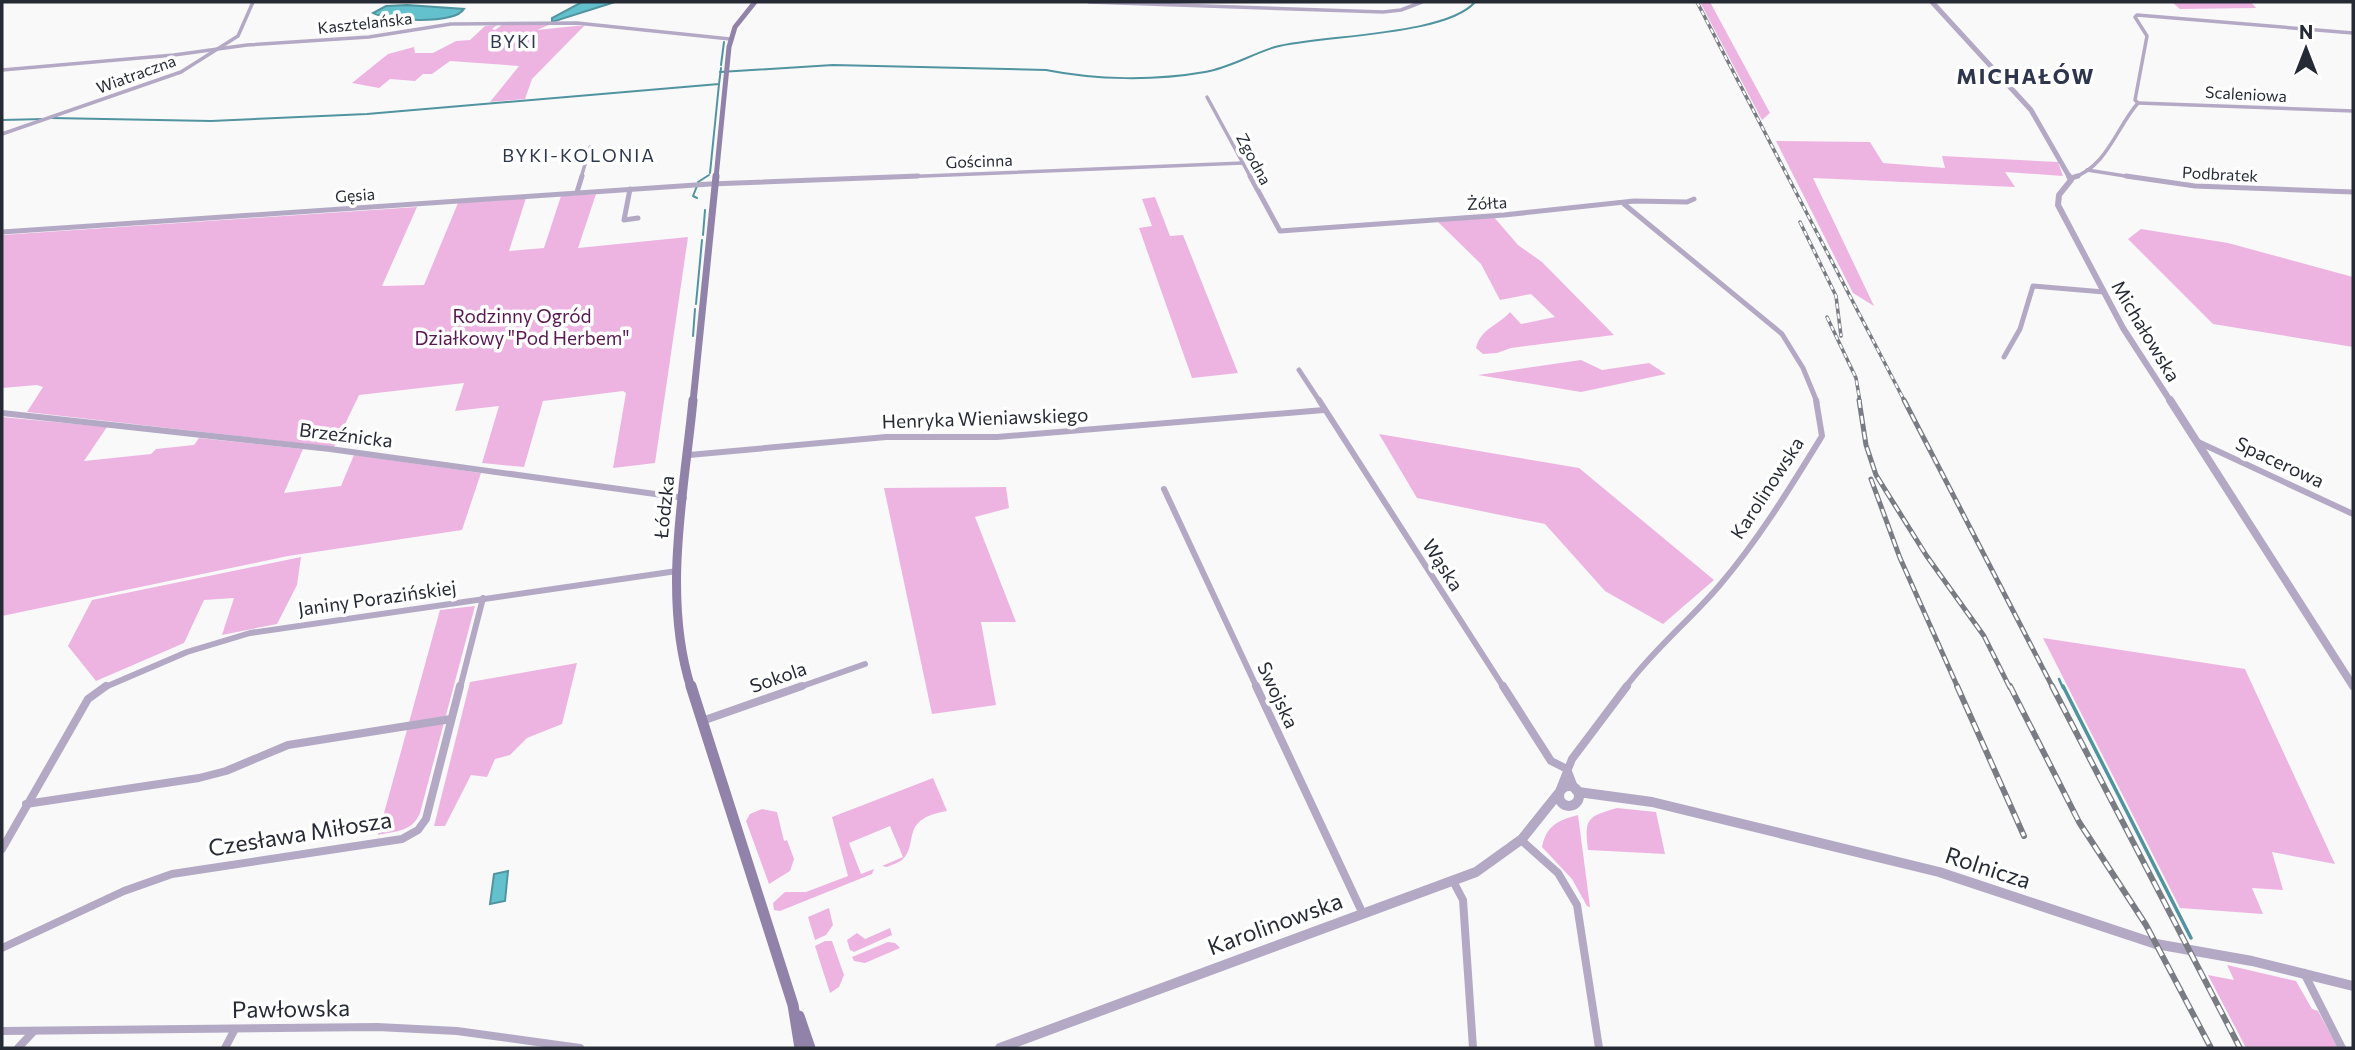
<svg xmlns="http://www.w3.org/2000/svg" width="2355" height="1050" font-family="Commissioner,sans-serif">
<style>
.green{fill:#edb4e2}
.water{fill:#63c1cd;stroke:#51949f;stroke-width:2}
.lines{fill:none;stroke-linecap:round;stroke-linejoin:round}
.stream-far2{stroke:#51949f;stroke-width:2}
.stream-far1{stroke:#51949f;stroke-width:2.5}
.stream{stroke:#51949f;stroke-width:3.5}
.minor-far3{stroke:#b3a9c5;stroke-width:3.5}
.minor-far2{stroke:#b3a9c5;stroke-width:5}
.minor-far1{stroke:#b3a9c5;stroke-width:6}
.minor{stroke:#b3a9c5;stroke-width:8}
.tertiary-far3{stroke:#b3a9c5;stroke-width:5}
.tertiary-far2{stroke:#b3a9c5;stroke-width:6}
.tertiary-far1{stroke:#b3a9c5;stroke-width:8}
.tertiary{stroke:#b3a9c5;stroke-width:10}
.secondary-far3{stroke:#9182aa;stroke-width:5}
.secondary-far2{stroke:#9182aa;stroke-width:7}
.secondary-far1{stroke:#9182aa;stroke-width:9}
.secondary{stroke:#9182aa;stroke-width:11}
.rail-far2-casing{stroke:#797c83;stroke-width:3.5}
.rail-far1-casing{stroke:#797c83;stroke-width:5}
.rail-casing{stroke:#797c83;stroke-width:6}
.rail-far2{stroke:#fff;stroke-width:2;stroke-dasharray:5;stroke-linecap:butt}
.rail-far1{stroke:#fff;stroke-width:2.5;stroke-dasharray:8;stroke-linecap:butt}
.rail{stroke:#fff;stroke-width:3.5;stroke-dasharray:10;stroke-linecap:butt}
.labels{text-anchor:middle;stroke-width:7;stroke-linejoin:round;paint-order:stroke}
.far-street-label{font-size:16px;fill:#262a35;stroke:#fff}
.far-neighbourhood-label{font-size:18px;letter-spacing:2px;fill:#2e364e;stroke:#fff}
.park-label{font-size:19px;fill:#591752;stroke:#fff}
.street-label{font-size:19px;fill:#262a35;stroke:#fff}
.far-district-label{font-size:21px;font-weight:bold;letter-spacing:2px;fill:#2e364e;stroke:#fff}
.near-street-label{font-size:23px;fill:#262a35;stroke:#fff}
</style>
<rect width="100%" height="100%" fill="#f9f9f9"/>
<!-- green -->
<g class="green">
<path d="M1700,2H1710L1770,113L1762,120Z"/>
<path d="M2172,2H2251L2256,8L2180,9Z"/>
<path d="M551,24L537,30L585,25L532,79L525,99L490,102L519,66L450,61L432,74H423L415,81L390,79L379,88L352,83L388,54L414,47L415,53H433L456,41L470,40L485,26L497,25L492,29L495,30L502,25Z"/>
<path d="M1776,141L1870,142L1883,163L1945,168L1942,156L2058,162L2063,176L2005,172L2015,187L1813,178L1874,306L1853,293Z"/>
<path d="M596,194L578,248L688,237L655,463L613,468L626,393L623,391L543,401L524,467L482,463L499,406L455,411L464,383L359,395L334,447L27,412L43,387L37,385L2,388V235L417,207L382,286L424,285L458,203L526,198L509,251L544,248L561,196Z"/>
<path d="M1155,197L1170,236L1183,235L1238,373L1192,378L1139,228L1152,226L1142,199Z"/>
<path d="M1493,216L1518,245L1542,262L1614,335L1511,348L1497,353L1483,354L1476,348C1481,328 1498,326 1510,312L1521,324L1555,317L1531,294L1500,300L1481,264L1437,221Z"/>
<path d="M2141,229L2228,243L2353,277V347L2213,324L2128,239Z"/>
<path d="M1581,360L1602,370L1649,363L1666,374L1581,392L1478,375Z"/>
<path d="M2,417L107,427L84,461L151,454L156,449L194,445L199,438L303,449L284,493L341,486L354,455L481,473L462,530L288,556L2,616Z"/>
<path d="M1379,434L1579,468L1714,580L1663,624L1605,591L1545,524L1417,498Z"/>
<path d="M1006,487L1009,508L975,517L1016,622H981L996,705L932,714L884,488Z"/>
<path d="M301,557L297,585L277,624L222,635L234,598L204,600L184,643L96,681L68,646L92,600Z"/>
<path d="M475,606L420,813C412,832 396,831 378,835L440,610Z"/>
<path d="M2043,638L2245,669L2335,864L2272,852L2283,890L2252,888L2263,914L2180,908Z"/>
<path d="M577,663L562,724L527,738L510,755L495,759L487,777L471,775L445,826H434L470,682Z"/>
<path d="M933,778L947,811C898,819 920,844 902,860C898,863 891,865 887,867L882,866L903,857L890,826L849,843L861,874L874,869L872,874L780,911L774,910L773,903L785,892H806L848,876L832,817Z"/>
<path d="M1617,808L1656,812L1665,854L1588,850C1584,818 1587,817 1617,808Z"/>
<path d="M762,809L777,812L784,841L787,840L794,859L790,871L769,884L746,821L750,814Z"/>
<path d="M1578,815L1590,907L1587,906L1572,879L1542,847C1546,826 1558,820 1578,815Z"/>
<path d="M829,908L833,925L826,935L815,940L808,917Z"/>
<path d="M890,928L892,935L854,952L850,950L847,940L857,933L865,939Z"/>
<path d="M825,941H832L844,975L839,987L830,993L815,946Z"/>
<path d="M888,942L895,943L900,948L865,963L854,961L852,957Z"/>
<path d="M2227,965L2296,981L2312,1009L2318,1011L2338,1048H2246L2208,975L2234,980Z"/>
</g>
<!-- water -->
<g class="water">
<path d="M582,2H615L552,22V18Z"/>
<path d="M407,5L464,9C454,25 387,21 373,13L386,6Z"/>
<path d="M508,871L505,901L490,904L494,874Z"/>
</g>
<g class="lines">
<!-- stream-far2 -->
<g class="stream-far2">
<path d="M721,65L724,42"/>
<path d="M720,72L833,65L1046,70C1096,80 1154,81 1205,72C1229,68 1252,54 1275,47C1321,35 1446,36 1475,2"/>
<path d="M51,118L211,121L367,114L719,84L721,68"/>
<path d="M2,120L44,119"/>
<path d="M710,173L719,84"/>
<path d="M698,182L709,175"/>
<path d="M697,186L693,196L697,198"/>
<path d="M703,235L705,210"/>
<path d="M696,304L702,240"/>
<path d="M693,336L695,309"/>
</g>
<!-- stream-far1 -->
<path class="stream-far1" d="M2059,679L2063,688"/>
<!-- stream -->
<path class="stream" d="M2063,686L2191,938"/>
<!-- minor-far3 -->
<g class="minor-far3">
<path d="M1089,2L1383,12L1401,10L1422,2"/>
<path d="M2,70L174,55L247,45L369,37L451,24L577,23L730,39"/>
<path d="M1207,97L1251,178"/>
<path d="M2138,103L2135,100L2147,36L2135,17L2137,15L2353,33"/>
<path d="M2138,103L2353,111"/>
<path d="M2,134L181,72L238,36L253,2"/>
<path d="M2087,170L2138,178"/>
<path d="M581,178L590,147"/>
<path d="M874,178L1243,163"/>
<path d="M2072,178C2107,167 2116,128 2138,103"/>
</g>
<!-- minor-far2 -->
<g class="minor-far2">
<path d="M1250,176L1280,231L1504,215L1634,201L1687,202L1694,199"/>
<path d="M2126,176L2195,186L2353,192"/>
<path d="M2071,178L2078,176"/>
<path d="M630,189L624,220L638,218"/>
<path d="M577,192L582,176"/>
<path d="M1624,204L1782,334L1803,368L1817,402"/>
<path d="M2,232L710,184L918,176"/>
<path d="M2004,357L2020,329L2033,286L2104,292"/>
<path d="M1299,370L1320,402"/>
</g>
<!-- minor-far1 -->
<g class="minor-far1">
<path d="M1319,400L1504,688"/>
<path d="M2,413L330,449L684,498"/>
<path d="M2196,441L2353,514"/>
<path d="M689,455L886,437H997L1324,410"/>
<path d="M1164,489L1257,688"/>
<path d="M103,688L187,652L250,633L677,571"/>
<path d="M460,688L483,598"/>
<path d="M797,688L865,664"/>
<path d="M1625,688C1653,650 1689,621 1719,586C1759,539 1790,488 1822,436L1816,400"/>
</g>
<!-- minor -->
<g class="minor">
<path d="M1256,686L1363,914"/>
<path d="M1503,686L1551,761L1567,769"/>
<path d="M702,721L802,686"/>
<path d="M1567,769L1575,790"/>
<path d="M1560,789L1572,759L1627,686"/>
<path d="M26,804L199,778L226,771L288,745L451,719"/>
<path d="M1521,840L1558,873L1577,905L1599,1048"/>
<path d="M2,849L88,699L106,686"/>
<path d="M1453,881L1463,900L1473,1048"/>
<path d="M2,948L124,891L172,874L402,839L418,830L426,819L460,686"/>
<path d="M2304,973L2342,1048"/>
<path d="M2,1031L377,1027L457,1031L580,1048"/>
<path d="M18,1048L34,1031"/>
<path d="M225,1048L235,1029"/>
</g>
<!-- tertiary-far3 -->
<path class="tertiary-far3" d="M1932,2L2031,110L2070,178"/>
<!-- tertiary-far2 -->
<path class="tertiary-far2" d="M2069,176L2071,180L2059,195L2058,205L2123,328L2171,402"/>
<!-- tertiary-far1 -->
<path class="tertiary-far1" d="M2170,400L2353,686"/>
<!-- tertiary -->
<g class="tertiary">
<circle cx="1569" cy="796" r="10"/>
<path d="M1578,792L1652,802L1939,872L2156,944L2252,961L2353,986"/>
<path d="M1000,1048L1476,872L1522,839L1558,794"/>
</g>
<!-- secondary-far3 -->
<path class="secondary-far3" d="M716,178L729,47L735,27L755,2"/>
<!-- secondary-far2 -->
<path class="secondary-far2" d="M693,402L716,176"/>
<!-- secondary-far1 -->
<path class="secondary-far1" d="M691,688C662,597 684,493 693,400"/>
<!-- secondary -->
<g class="secondary">
<path d="M691,686L793,1005L800,1048"/>
<path d="M799,1016L810,1048"/>
</g>
<defs>
<g id="rail-far2">
<path d="M1697,2L1905,402"/>
<path d="M1800,222L1836,296L1841,336"/>
<path d="M1827,317L1856,378L1860,402"/>
</g>
<g id="rail-far1">
<path d="M1859,400L1866,445L1876,475L1926,555L1984,636L2010,688"/>
<path d="M1904,400L2053,688"/>
<path d="M1871,479L1900,558L1958,688"/>
</g>
<g id="rail">
<path d="M1957,686L2024,836"/>
<path d="M2010,686L2079,822L2146,925L2211,1048"/>
<path d="M2052,686L2240,1048"/>
</g>
</defs>
<!-- rail-far2 casing -->
<use href="#rail-far2" class="rail-far2-casing"/>
<!-- rail-far1 casing -->
<use href="#rail-far1" class="rail-far1-casing"/>
<!-- rail casing -->
<use href="#rail" class="rail-casing"/>
<!-- rail-far2 -->
<use href="#rail-far2" class="rail-far2"/>
<!-- rail-far1 -->
<use href="#rail-far1" class="rail-far1"/>
<!-- rail -->
<use href="#rail" class="rail"/>
</g>
<g class="labels">
<!-- far-street labels -->
<g class="far-street-label">
<text transform="translate(365 23) rotate(-6)" y="6">Kasztelańska</text>
<text transform="translate(136 74) rotate(-20)" y="6">Wiatraczna</text>
<text transform="translate(2246 94) rotate(3)" y="6">Scaleniowa</text>
<text transform="translate(1254 159) rotate(62)" y="6">Zgodna</text>
<text transform="translate(979 161) rotate(-2)" y="6">Gościnna</text>
<text transform="translate(2220 174) rotate(3)" y="6">Podbratek</text>
<text transform="translate(355 195) rotate(-4)" y="6">Gęsia</text>
<text transform="translate(1487 203) rotate(-3)" y="6">Żółta</text>
</g>
<!-- far-neighbourhood labels -->
<g class="far-neighbourhood-label">
<text x="514" y="48">BYKI</text>
<text x="579" y="162">BYKI-KOLONIA</text>
</g>
<!-- park labels -->
<g class="park-label">
<text x="522" y="323">Rodzinny Ogród<tspan x="522" dy="22">Działkowy "Pod Herbem"</tspan></text>
</g>
<!-- street labels -->
<g class="street-label">
<text transform="translate(2146 331) rotate(59)" y="7">Michałowska</text>
<text transform="translate(985 418) rotate(-2)" y="7">Henryka Wieniawskiego</text>
<text transform="translate(346 435) rotate(7)" y="7">Brzeźnicka</text>
<text transform="translate(2280 462) rotate(25)" y="7">Spacerowa</text>
<text transform="translate(1767 488) rotate(-57)" y="7">Karolinowska</text>
<text transform="translate(664 507) rotate(-84)" y="7">Łódzka</text>
<text transform="translate(1443 565) rotate(57)" y="7">Wąska</text>
<text transform="translate(377 598) rotate(-8)" y="7">Janiny Porazińskiej</text>
<text transform="translate(778 677) rotate(-19)" y="7">Sokola</text>
<text transform="translate(1278 695) rotate(65)" y="7">Swojska</text>
</g>
<!-- far-district labels -->
<g class="far-district-label">
<text x="2026" y="84">MICHAŁÓW</text>
</g>
<!-- near-street labels -->
<g class="near-street-label">
<text transform="translate(300 834) rotate(-9)" y="8">Czesława Miłosza</text>
<text transform="translate(1988 868) rotate(18)" y="8">Rolnicza</text>
<text transform="translate(1275 924) rotate(-20)" y="8">Karolinowska</text>
<text transform="translate(291 1009) rotate(-1)" y="8">Pawłowska</text>
</g>
</g>
<!-- border -->
<rect width="2355" height="1050" fill="none" stroke="#262a35" stroke-width="7"/>
<!-- north arrow -->
<g transform="translate(2306 49)" stroke="#ffffff" stroke-width="5" paint-order="stroke">
<path d="M0-5L12 26L0 18L-12 26Z" fill="#262a35"/>
<text y="-10" font-size="19" font-weight="bold" text-anchor="middle" fill="#262a35">N</text>
</g>
</svg>
